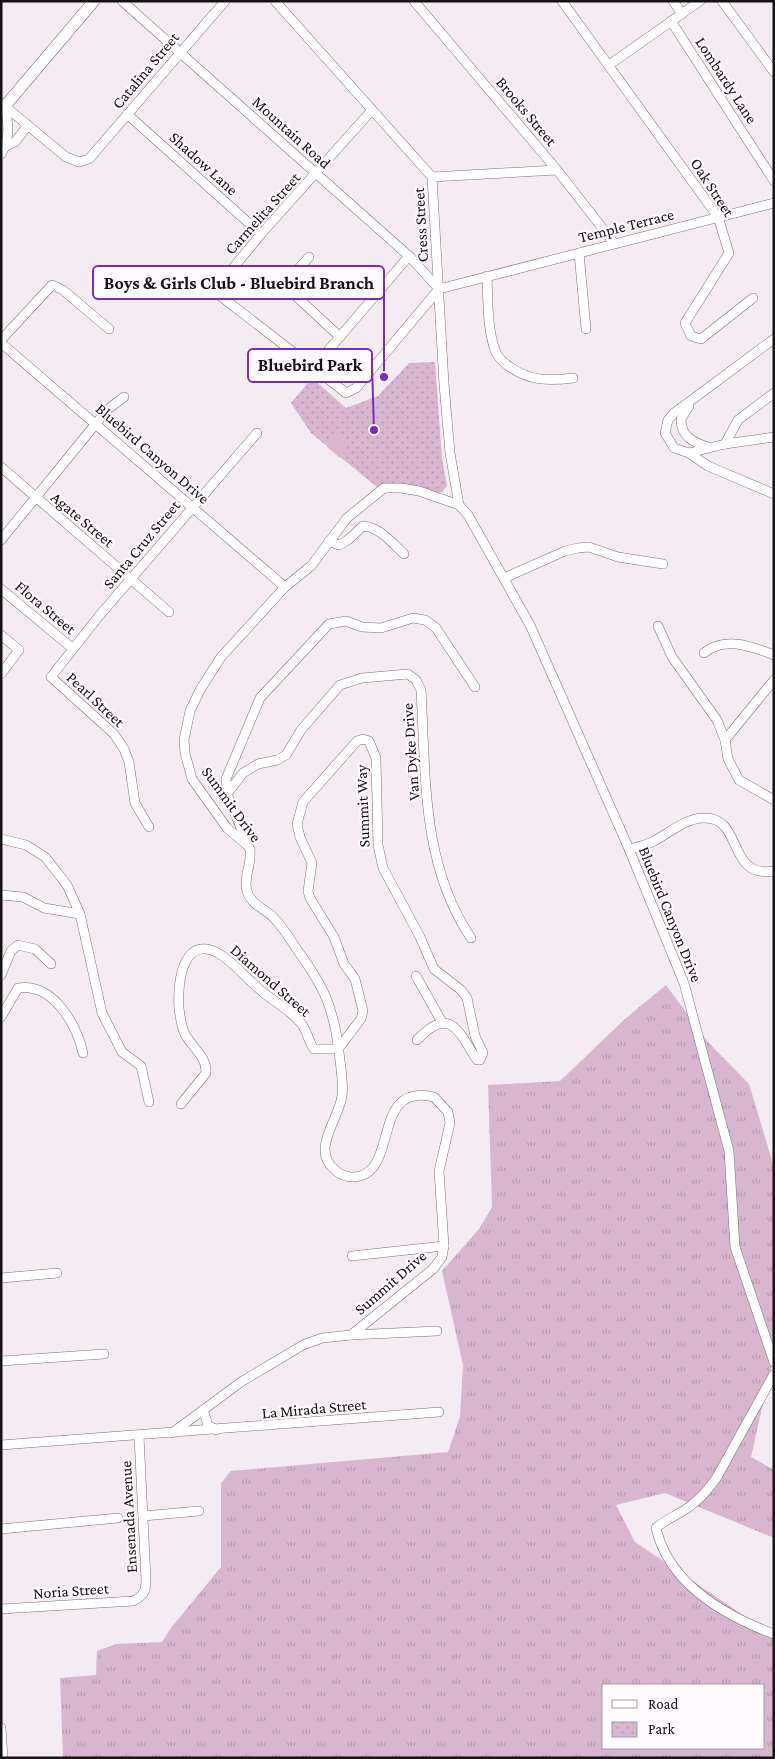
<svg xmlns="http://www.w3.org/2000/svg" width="775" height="1759" font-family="'Crimson Pro',serif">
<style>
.grass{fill:url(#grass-tufts);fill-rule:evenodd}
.park{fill:url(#park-dots)}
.pitch{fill:#d8b6d0}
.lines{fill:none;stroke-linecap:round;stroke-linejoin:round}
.minor-casing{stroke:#7a7278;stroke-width:10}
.major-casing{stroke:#7a7278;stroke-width:12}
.minor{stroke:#fff;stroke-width:9}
.major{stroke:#fff;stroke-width:11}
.labels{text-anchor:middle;stroke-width:4.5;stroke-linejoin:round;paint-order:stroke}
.street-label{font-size:16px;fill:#151215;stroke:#fefafd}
.leader{fill:none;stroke:#7b2cbf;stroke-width:2}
.callout-dot{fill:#7b2cbf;stroke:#fefafd;stroke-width:2}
.callout{fill:#fefafd;stroke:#7b2cbf;stroke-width:2}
.callout-label{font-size:18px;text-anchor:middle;font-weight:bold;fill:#151215}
</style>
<defs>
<pattern id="grass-tufts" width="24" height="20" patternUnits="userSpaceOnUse" patternTransform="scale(1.25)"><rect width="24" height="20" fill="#d8b6d0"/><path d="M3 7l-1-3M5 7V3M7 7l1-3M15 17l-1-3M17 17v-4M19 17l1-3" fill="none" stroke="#b89bb2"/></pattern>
<pattern id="park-dots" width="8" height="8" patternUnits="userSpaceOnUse" patternTransform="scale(1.25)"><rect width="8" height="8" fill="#d8b6d0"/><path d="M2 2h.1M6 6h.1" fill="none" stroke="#b89bb2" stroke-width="1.8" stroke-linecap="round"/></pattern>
</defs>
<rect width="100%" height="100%" fill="#f5ebf2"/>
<!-- grass -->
<path class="grass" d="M666,985L708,1042L749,1084L774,1167V1354L751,1457L774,1470V1538L665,1493L616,1505L635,1542L774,1636V1758H63L60,1678L96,1675L97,1651L116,1644L162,1642L171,1628L221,1567V1483L231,1471L448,1452L460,1417L463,1365L442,1271L479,1229L492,1207L488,1085L560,1081L625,1019ZM604,1685H764V1748H604Z"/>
<!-- park -->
<path class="park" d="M435,362L442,458L447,486L442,492L437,493L396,483L377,487L311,433L291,403L312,378L346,408L378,396L409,363Z"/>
<!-- pitch -->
<path class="pitch" d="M339,431L347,447L340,458L327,447Z"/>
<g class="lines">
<defs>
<g id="minor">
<path d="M122,1L409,256L439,289"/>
<path d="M275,1L432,177L444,384L450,453L459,505"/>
<path d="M414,1L557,170L614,243"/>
<path d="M562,1L718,217L729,253L685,323L691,336L701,339L753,298"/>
<path d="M673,1L682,14"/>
<path d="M722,1L774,72"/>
<path d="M671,21L774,181"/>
<path d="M609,65L700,1"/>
<path d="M1,103L66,157L79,162L89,159L225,1"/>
<path d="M372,110L261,234L214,291L346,393L356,388L439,289L774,203"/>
<path d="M127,114L261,234"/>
<path d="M6,146L15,142L28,125"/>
<path d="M1,154C11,138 8,122 5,106"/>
<path d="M432,177L557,170"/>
<path d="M579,253L586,329"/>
<path d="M309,257L284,285L340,337"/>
<path d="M487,276C488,300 487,327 495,350C497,357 504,363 510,367C530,381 549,381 573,378"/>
<path d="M774,339L674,413L668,420L665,433L674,448L689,453L725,444L774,437"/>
<path d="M1,340L52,285L63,290L109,329"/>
<path d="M1,343L285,587"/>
<path d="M314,367L409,256"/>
<path d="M689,406L681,419C681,437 693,442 708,447"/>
<path d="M725,444L738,420L774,393"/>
<path d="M689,453L708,466L774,494"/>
<path d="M1,467L169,612"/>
<path d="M1,540L107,410L124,397"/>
<path d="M329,541L339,545L348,540L363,526C380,527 392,543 404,554"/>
<path d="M504,578L565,551L578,548L589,547L618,557L663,564"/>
<path d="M1,589L72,648"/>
<path d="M658,626L672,657L717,720L725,740L728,759L739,780L774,800"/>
<path d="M1,635L19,650L1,674"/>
<path d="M704,653C725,636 751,646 774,655"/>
<path d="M725,740L774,680"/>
<path d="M227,794L243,773L258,764L277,760L286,755L301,730L340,685L362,678L408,674L416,680L421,690C426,775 421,864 471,938"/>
<path d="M149,827L135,803L129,762L124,749L114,734L51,677L99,616L257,433"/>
<path d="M1,839L26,845L45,857L67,885L80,914L102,1013L122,1052L141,1066L149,1102"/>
<path d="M247,845L227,828L192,779L185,753L184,740L190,711L200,690L221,657L285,587L311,566L347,518L384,488H401L419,491L459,505L468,515L530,625L629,849L684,983L729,1151L735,1247L774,1362"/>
<path d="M629,849C637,847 647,845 654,841C669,833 686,818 704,818C744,817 726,879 774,871"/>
<path d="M1,895L23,897L44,908L80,914"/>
<path d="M1,975L11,951L18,945L35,949L51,964"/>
<path d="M416,976L443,1024"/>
<path d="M1,1017L18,988C53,983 76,1023 83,1053"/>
<path d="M181,1104L206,1073C207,1056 192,1048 185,1034C181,1026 180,1016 179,1008C177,980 184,929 224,957C239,968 250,982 264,993C276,1003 290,1010 300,1022C307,1029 308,1041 314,1049H338L361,1019L363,1011L355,979L344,964L334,937L310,898L308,891L312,863L300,837L297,824L303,802L357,741L363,739L369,741L376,758L378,845L383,868L420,937L434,969L461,990L467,998L475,1036L483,1053L480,1060H477C459,1033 451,1004 417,1040"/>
<path d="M352,1256L444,1246"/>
<path d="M1,1278L57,1273"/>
<path d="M351,1335L437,1331"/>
<path d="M1,1361L104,1354"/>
<path d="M774,1374L717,1477C709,1489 701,1498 689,1507C678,1515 666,1519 656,1528C669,1584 723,1615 774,1634"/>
<path d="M203,1410L208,1425L216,1430"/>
<path d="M172,1433L241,1382L303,1345L322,1338L351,1335L433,1269L442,1257L444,1246L439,1171L450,1123L448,1112L434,1097C368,1081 402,1180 350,1177C344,1176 338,1173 334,1169C311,1149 339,1119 342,1096C344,1082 340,1065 339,1051C333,1006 324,987 298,951C290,939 283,927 273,917C264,908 251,905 247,891C243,878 252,864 250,850L227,794L226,779L260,698L329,624L346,621L362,627L381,628L413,618L425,620L436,628L475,687"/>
<path d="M1,1445L439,1412"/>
<path d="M143,1516L199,1511"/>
<path d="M1,1529L118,1518"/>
<path d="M1,1609L133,1601C143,1596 146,1592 146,1580L139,1436"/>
<path d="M1,1728L3,1758"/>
</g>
<path id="major" d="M5,106L94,1"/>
</defs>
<!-- minor casing -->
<use href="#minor" class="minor-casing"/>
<!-- major casing -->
<use href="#major" class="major-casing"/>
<!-- minor -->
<use href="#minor" class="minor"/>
<!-- major -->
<use href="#major" class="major"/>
</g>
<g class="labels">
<!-- street labels -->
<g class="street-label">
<text transform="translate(145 70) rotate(-50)" y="6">Catalina Street</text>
<text transform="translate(727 80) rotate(57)" y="6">Lombardy Lane</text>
<text transform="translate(527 111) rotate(50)" y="6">Brooks Street</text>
<text transform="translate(292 132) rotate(42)" y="6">Mountain Road</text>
<text transform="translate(204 163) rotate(42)" y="6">Shadow Lane</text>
<text transform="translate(713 187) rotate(57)" y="6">Oak Street</text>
<text transform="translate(262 213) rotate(-48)" y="6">Carmelita Street</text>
<text transform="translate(420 225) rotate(-93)" y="6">Cress Street</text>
<text transform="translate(626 225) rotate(-14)" y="6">Temple Terrace</text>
<text transform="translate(153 453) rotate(41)" y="6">Bluebird Canyon Drive</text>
<text transform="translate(83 519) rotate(40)" y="6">Agate Street</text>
<text transform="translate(141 544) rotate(-50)" y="6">Santa Cruz Street</text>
<text transform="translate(46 607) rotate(40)" y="6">Flora Street</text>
<text transform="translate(96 699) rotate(43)" y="6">Pearl Street</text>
<text transform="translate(410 752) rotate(-94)" y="6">Van Dyke Drive</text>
<text transform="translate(232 804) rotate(54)" y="6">Summit Drive</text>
<text transform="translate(362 806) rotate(-92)" y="6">Summit Way</text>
<text transform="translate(671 914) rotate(68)" y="6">Bluebird Canyon Drive</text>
<text transform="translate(271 980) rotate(41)" y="6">Diamond Street</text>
<text transform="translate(390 1282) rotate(-41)" y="6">Summit Drive</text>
<text transform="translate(314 1408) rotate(-5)" y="6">La Mirada Street</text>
<text transform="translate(128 1517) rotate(-93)" y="6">Ensenada Avenue</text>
<text transform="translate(71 1590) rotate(-4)" y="6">Noria Street</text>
</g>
</g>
<!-- callouts -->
<path class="leader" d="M384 377L384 283M374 430L372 365"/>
<g class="callout-dot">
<circle cx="384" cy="377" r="5"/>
<circle cx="374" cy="430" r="5"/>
</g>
<g class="callout">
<rect x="93" y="266" width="291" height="33" rx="5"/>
<rect x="248" y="349" width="124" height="33" rx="5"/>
</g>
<g class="callout-label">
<text x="239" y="289">Boys &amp; Girls Club - Bluebird Branch</text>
<text x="310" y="371">Bluebird Park</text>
</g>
<!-- border -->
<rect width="775" height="1759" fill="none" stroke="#151215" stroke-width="5"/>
<!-- legend -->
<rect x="602" y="1684" width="162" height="65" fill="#fefafd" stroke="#a19da0"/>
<rect x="612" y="1700" width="25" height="8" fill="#ffffff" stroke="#a19da0"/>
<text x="648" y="1709" font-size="15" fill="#151215">Road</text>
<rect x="612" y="1722" width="25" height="15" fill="url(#park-dots)" stroke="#a19da0"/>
<text x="648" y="1734" font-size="15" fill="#151215">Park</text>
</svg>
